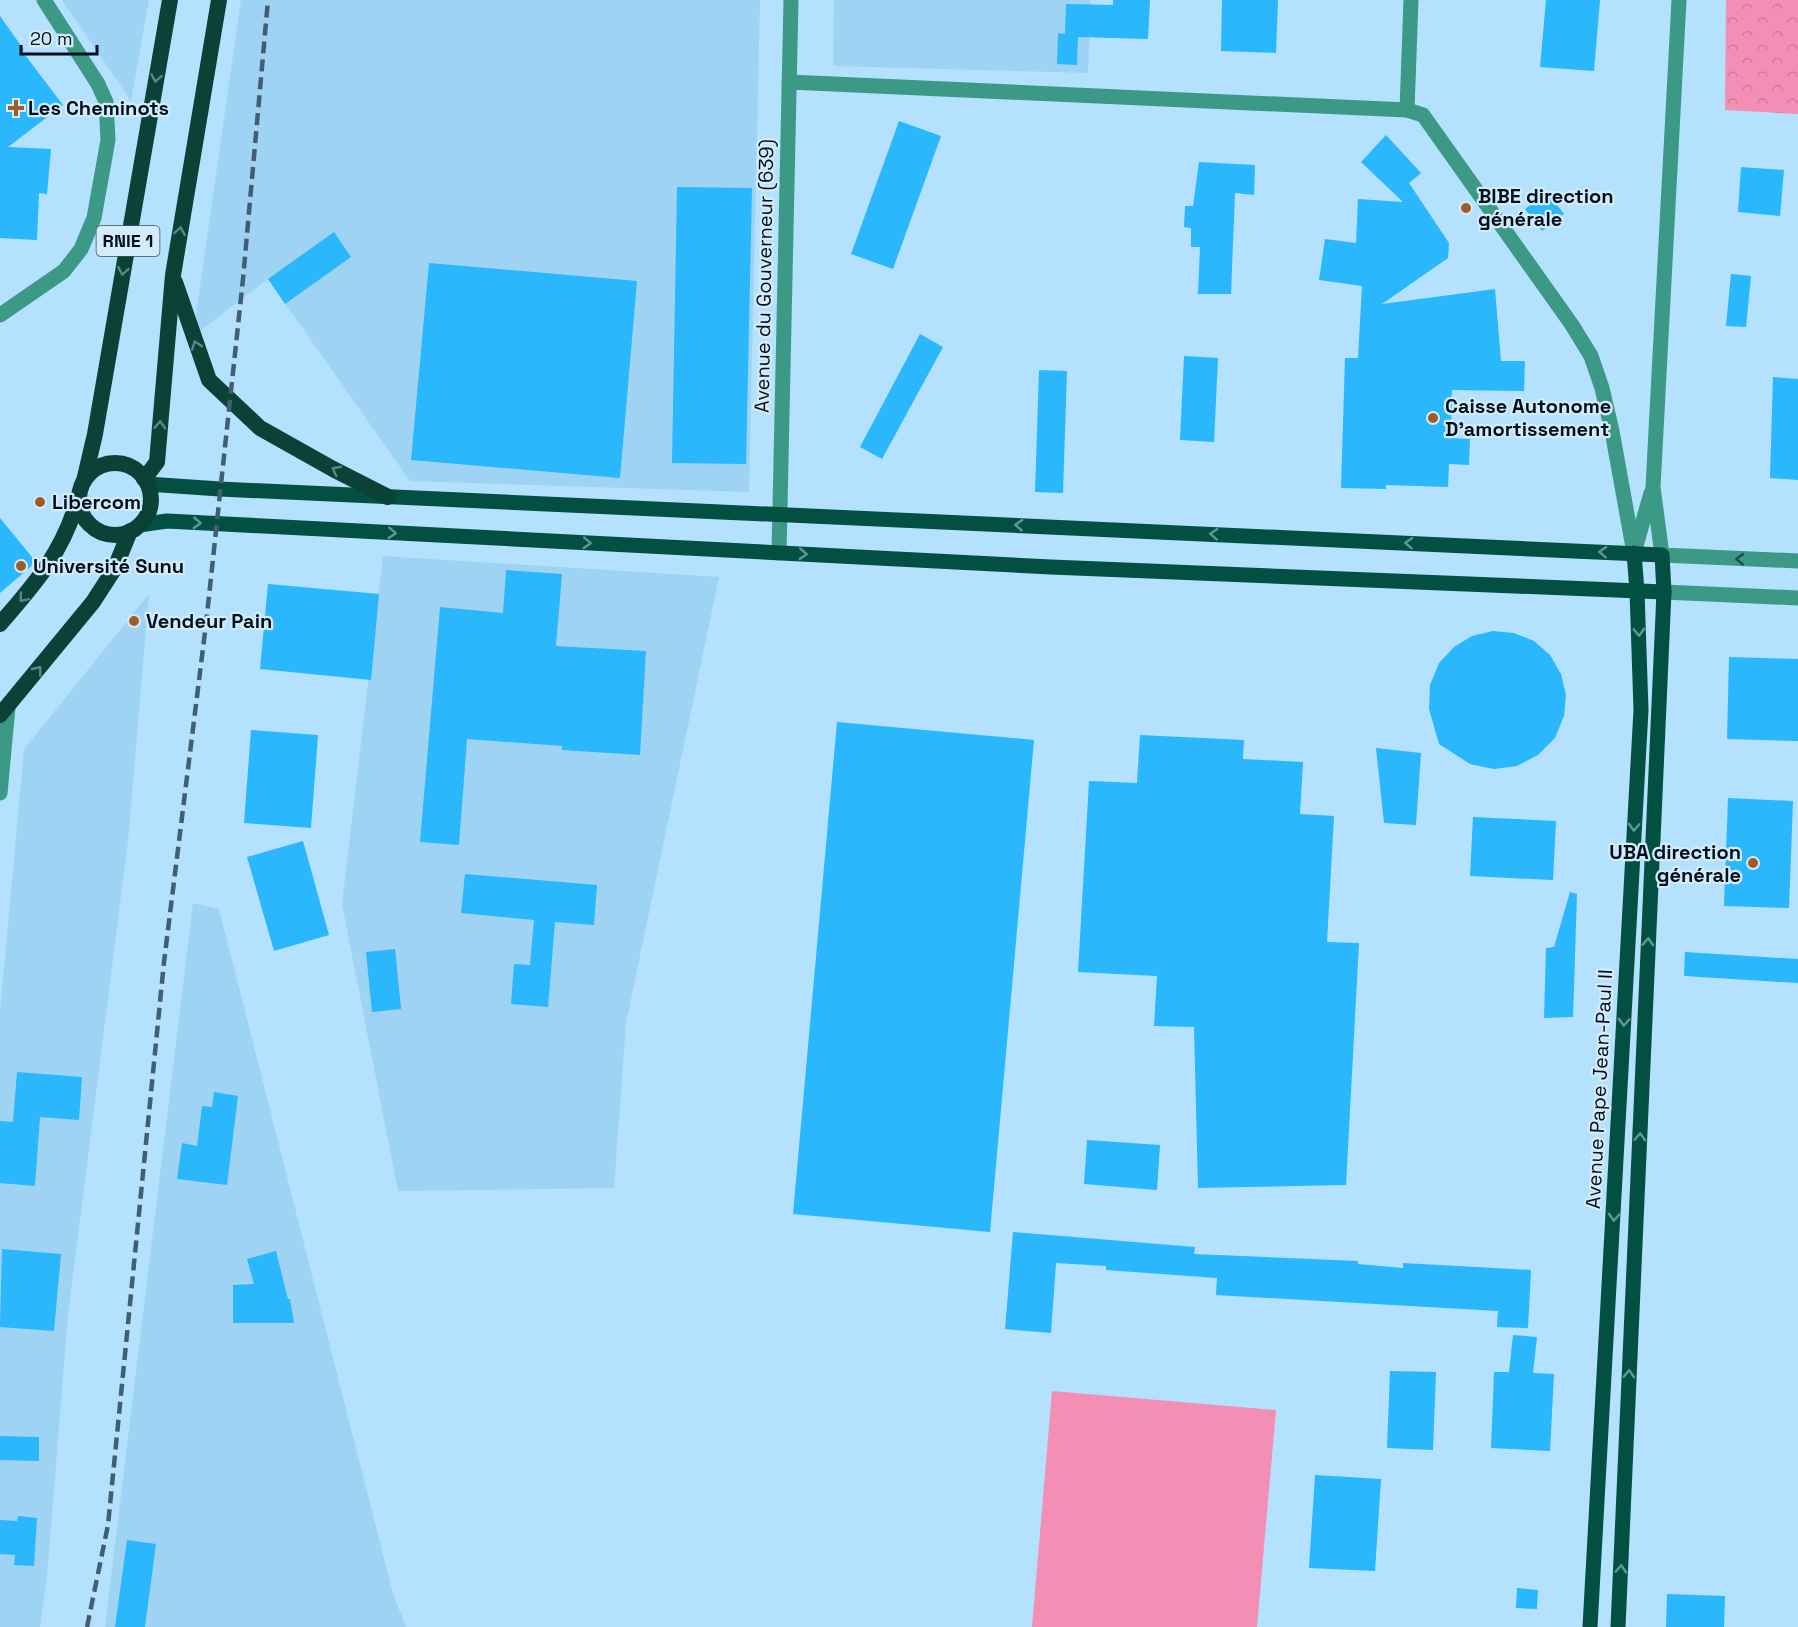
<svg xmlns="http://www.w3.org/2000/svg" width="1798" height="1627" font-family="'Space Grotesk',sans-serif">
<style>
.built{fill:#9fd3f3}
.green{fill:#f38fb5}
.forest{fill:url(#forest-crowns)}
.building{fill:#2ab7fb}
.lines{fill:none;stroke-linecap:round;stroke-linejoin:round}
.minor{stroke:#3b9985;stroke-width:15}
.tertiary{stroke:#3b9985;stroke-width:15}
.primary{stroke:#035043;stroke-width:15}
.trunk{stroke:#0b4238;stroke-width:16}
.rail{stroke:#425e70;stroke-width:4.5;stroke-dasharray:12 6;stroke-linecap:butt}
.oneway{stroke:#5b8685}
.oneway2{stroke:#619695}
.oneway3{stroke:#1b4e4c}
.poi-dot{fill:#9e5c28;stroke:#d4ebf9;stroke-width:2}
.labels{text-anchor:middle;stroke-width:4.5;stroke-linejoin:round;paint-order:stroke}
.shield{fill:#d4ebf9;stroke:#40525f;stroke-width:1.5}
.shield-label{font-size:18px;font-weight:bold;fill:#00111d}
.poi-label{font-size:20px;font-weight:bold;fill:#00111d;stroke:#d4ebf9;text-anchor:start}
.street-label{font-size:20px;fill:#00111d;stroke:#d4ebf9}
</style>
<defs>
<pattern id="forest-crowns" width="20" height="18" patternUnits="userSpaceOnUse" patternTransform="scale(1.5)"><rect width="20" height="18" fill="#f38fb5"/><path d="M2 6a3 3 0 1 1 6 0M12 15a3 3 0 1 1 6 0" fill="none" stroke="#cf7a9b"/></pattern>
</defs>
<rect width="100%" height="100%" fill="#b3e1fe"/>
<!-- built -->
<g class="built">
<path d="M62,0H149L131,101Z"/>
<path d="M241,0H760L749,492L410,481L268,279L193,336Z"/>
<path d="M834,0H1091L1088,73L833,66Z"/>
<path d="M383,556L719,577L626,1023L614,1188L398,1191L342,904Z"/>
<path d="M149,594L128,840L68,1315L47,1576L40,1627H0V1012L24,749Z"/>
<path d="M193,903L219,909L393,1594L406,1627H105Z"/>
</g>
<!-- green -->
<path class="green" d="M1052,1391L1276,1410L1257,1627H1032Z"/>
<!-- forest -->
<path class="forest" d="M1726,0H1798V114L1725,110Z"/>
<!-- building -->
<g class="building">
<path d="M1113,0H1150L1148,39L1078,37L1077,65L1057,64L1058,33L1065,34L1066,4L1113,5Z"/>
<path d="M1222,0H1278L1276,53L1221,51Z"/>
<path d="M1546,0H1600L1594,71L1540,67Z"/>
<path d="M0,16L24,50L22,51L63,105L8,147L51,149L47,194L39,193L37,240L0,238Z"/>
<path d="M899,121L941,136L893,269L851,254Z"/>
<path d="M1386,135L1421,173L1409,183L1449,243L1448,258L1382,304L1495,289L1501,361H1525L1524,391L1452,390L1451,438L1470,439L1469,465L1449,464L1448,487L1386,485V489L1341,488L1345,358H1358L1362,286L1319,280L1325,239L1356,243L1358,199L1403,202L1361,162Z"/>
<path d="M1199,162L1255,165L1254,195L1235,193L1231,294H1198L1200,247H1191V228L1184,227L1185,206H1193Z"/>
<path d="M1741,167L1784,170L1780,216L1738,212Z"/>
<path d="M677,187L752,188L746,464L672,463Z"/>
<path d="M1547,192L1564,214L1542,231L1525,209Z"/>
<path d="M334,232L351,257L285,304L268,279Z"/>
<path d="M429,263L637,281L620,478L411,460Z"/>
<path d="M1731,274L1751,276L1746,327L1726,326Z"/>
<path d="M920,334L943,347L882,459L860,447Z"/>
<path d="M1184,356L1218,358L1214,442L1180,440Z"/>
<path d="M1039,370L1067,371L1063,493L1035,492Z"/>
<path d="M1773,377L1798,379V480L1770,478Z"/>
<path d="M0,518L36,562L0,593Z"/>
<path d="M506,570L562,574L556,646L646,651L640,755L562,750V746L467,739L459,845L420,842L440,607L503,613Z"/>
<path d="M268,584L379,594L371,680L260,669Z"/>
<path d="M1493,631L1514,633L1534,641L1550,655L1561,674L1566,695L1564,716L1555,738L1538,755L1517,766L1494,769L1470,764L1439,744L1429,709L1430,685L1439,663L1454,647L1472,636Z"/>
<path d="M1729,657L1798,659V741L1727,739Z"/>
<path d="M837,722L1034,740L990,1232L793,1214Z"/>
<path d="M251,730L318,735L311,828L244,823Z"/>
<path d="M1140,735L1244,740L1243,759L1303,762L1300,814L1334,816L1327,942L1359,943L1346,1185L1198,1188L1194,1027L1154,1026L1157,976L1078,972L1089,781L1137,783Z"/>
<path d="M1376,748L1421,753L1416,825L1384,823Z"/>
<path d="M1728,798L1793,801L1789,908L1724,906Z"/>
<path d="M1473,817L1556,821L1553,880L1470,876Z"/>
<path d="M303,841L329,935L274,951L247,857Z"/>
<path d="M465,874L597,885L594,925L555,922L548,1007L511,1004L514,964L530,965L534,920L461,913Z"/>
<path d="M1570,892L1577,894L1573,1017L1544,1018L1546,948L1554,947Z"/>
<path d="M395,949L401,1009L372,1012L366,952Z"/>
<path d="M1685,952L1798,959V983L1684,976Z"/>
<path d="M17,1072L82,1077L79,1120L40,1117L35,1186L0,1183V1121L13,1122Z"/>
<path d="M214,1092L238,1096L227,1185L177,1179L182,1143L197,1146L202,1106L212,1107Z"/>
<path d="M1087,1140L1160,1145L1157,1190L1084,1184Z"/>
<path d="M1013,1232L1195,1247L1194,1254L1358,1261V1264L1403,1268V1263L1531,1270L1528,1328L1497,1327L1498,1311L1216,1295L1217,1278L1106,1270V1266L1056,1263L1051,1333L1005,1329Z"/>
<path d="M2,1249L61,1254L54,1331L0,1327Z"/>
<path d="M276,1251L288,1299H290L294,1323H233V1285L254,1284L247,1259Z"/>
<path d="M1513,1335L1537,1337L1533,1373L1554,1374L1550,1451L1491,1448L1494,1372H1509Z"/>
<path d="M1390,1371L1436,1372L1433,1450L1387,1448Z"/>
<path d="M0,1436L39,1437V1461L0,1460Z"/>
<path d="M1315,1475L1381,1479L1375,1571L1309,1568Z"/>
<path d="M18,1516L37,1518L34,1566L14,1565L15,1555L0,1554V1520L17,1521Z"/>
<path d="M127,1540L156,1544L145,1627H115Z"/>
<path d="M1517,1588L1538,1590L1537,1609L1516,1608Z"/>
<path d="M1667,1594L1725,1596L1724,1627H1666Z"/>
</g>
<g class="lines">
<!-- minor -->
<g class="minor">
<path d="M789,82L1407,110L1423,115L1572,325L1591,356L1602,388L1612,431L1634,553"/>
<path d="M1407,110L1411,0"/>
<path d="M779,553L791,0"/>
</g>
<!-- tertiary -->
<g class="tertiary">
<path d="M1679,0L1653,487L1662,555L1798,561"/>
<path d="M0,315L64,271L81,249L94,218L108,140L106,102L98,84L44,0"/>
<path d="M1634,553L1651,493"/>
<path d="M1664,592L1798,598"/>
<path d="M0,793L8,707"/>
</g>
<!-- primary -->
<g class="primary">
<path d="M147,484L220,489L1662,555L1664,592L1618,1627"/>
<path d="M139,525L167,521L1051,567L1664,592"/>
<path d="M1590,1627L1641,710L1637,591L1634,553"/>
</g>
<!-- trunk -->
<g class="trunk">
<path d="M175,282L209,380L260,428L333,469L388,497"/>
<circle cx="115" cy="499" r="36"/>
<path d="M144,479L157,462L173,275L219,0"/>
<path d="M84,481L95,434L170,0"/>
<path d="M0,624C35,584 63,552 78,499"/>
<path d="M0,715L93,602L115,568L130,531"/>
</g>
<!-- rail -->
<path class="rail" d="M87,1627L108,1525L164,962L206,624L243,279L268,0"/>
</g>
<!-- one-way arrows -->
<defs><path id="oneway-chevron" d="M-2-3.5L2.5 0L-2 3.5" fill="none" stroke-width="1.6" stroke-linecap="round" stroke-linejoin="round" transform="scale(1.5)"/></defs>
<g class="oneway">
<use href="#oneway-chevron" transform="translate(156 78) rotate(100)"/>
<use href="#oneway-chevron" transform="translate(180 231) rotate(-80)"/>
<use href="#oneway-chevron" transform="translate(123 271) rotate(100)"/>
<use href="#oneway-chevron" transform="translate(196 345) rotate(-109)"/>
<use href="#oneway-chevron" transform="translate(160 425) rotate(-87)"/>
<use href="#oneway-chevron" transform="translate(336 470) rotate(-152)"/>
<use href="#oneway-chevron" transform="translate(23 598) rotate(130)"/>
<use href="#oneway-chevron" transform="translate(38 670) rotate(-51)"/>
</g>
<g class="oneway2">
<use href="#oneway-chevron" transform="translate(197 523) rotate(3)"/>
<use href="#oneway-chevron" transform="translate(1019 525) rotate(-177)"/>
<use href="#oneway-chevron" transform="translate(392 533) rotate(3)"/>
<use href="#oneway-chevron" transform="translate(1214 534) rotate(-177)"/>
<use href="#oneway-chevron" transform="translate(587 543) rotate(3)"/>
<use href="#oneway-chevron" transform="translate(1409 543) rotate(-177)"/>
<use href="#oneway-chevron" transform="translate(1603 552) rotate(-177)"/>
<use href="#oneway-chevron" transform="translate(803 554) rotate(3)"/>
<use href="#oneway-chevron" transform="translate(1639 632) rotate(88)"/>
<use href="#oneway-chevron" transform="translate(1634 827) rotate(93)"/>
<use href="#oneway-chevron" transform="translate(1648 942) rotate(-87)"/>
<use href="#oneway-chevron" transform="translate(1624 1022) rotate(93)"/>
<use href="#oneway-chevron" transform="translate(1640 1137) rotate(-87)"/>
<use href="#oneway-chevron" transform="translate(1614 1217) rotate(93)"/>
<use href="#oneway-chevron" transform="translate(1629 1374) rotate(-87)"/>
<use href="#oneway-chevron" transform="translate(1621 1569) rotate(-87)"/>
</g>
<use class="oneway3" href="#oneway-chevron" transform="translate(1740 559) rotate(-177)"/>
<!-- markers -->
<g class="poi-dot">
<path d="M13 99h6v6h6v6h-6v6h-6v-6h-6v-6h6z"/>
<circle cx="1466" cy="208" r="6"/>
<circle cx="1433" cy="418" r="6"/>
<circle cx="40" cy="502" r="6"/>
<circle cx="21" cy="566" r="6"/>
<circle cx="134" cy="621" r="6"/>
<circle cx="1753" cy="863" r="6"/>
</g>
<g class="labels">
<!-- shield labels -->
<rect class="shield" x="96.5" y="226" width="63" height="30" rx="4.5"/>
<g class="shield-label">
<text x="128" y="247">RNIE 1</text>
</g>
<!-- poi labels -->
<g class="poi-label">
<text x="28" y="115">Les Cheminots</text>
<text x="1478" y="203">BIBE direction<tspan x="1478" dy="23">générale</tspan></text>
<text x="1445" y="413">Caisse Autonome<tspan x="1445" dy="23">D'amortissement</tspan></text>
<text x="52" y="509">Libercom</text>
<text x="33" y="573">Université Sunu</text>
<text x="146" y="628">Vendeur Pain</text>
<text x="1741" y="859" text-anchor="end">UBA direction<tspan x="1741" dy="23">générale</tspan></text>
</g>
<!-- street labels -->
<g class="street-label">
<text transform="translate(764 276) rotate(-89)" y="7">Avenue du Gouverneur (639)</text>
<text transform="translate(1599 1089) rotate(-87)" y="7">Avenue Pape Jean-Paul II</text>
</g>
</g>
<!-- scale -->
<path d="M21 45v9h76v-9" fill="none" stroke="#00111d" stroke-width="3"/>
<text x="30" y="45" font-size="18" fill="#00111d" stroke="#d4ebf9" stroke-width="4.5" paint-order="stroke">20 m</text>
</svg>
